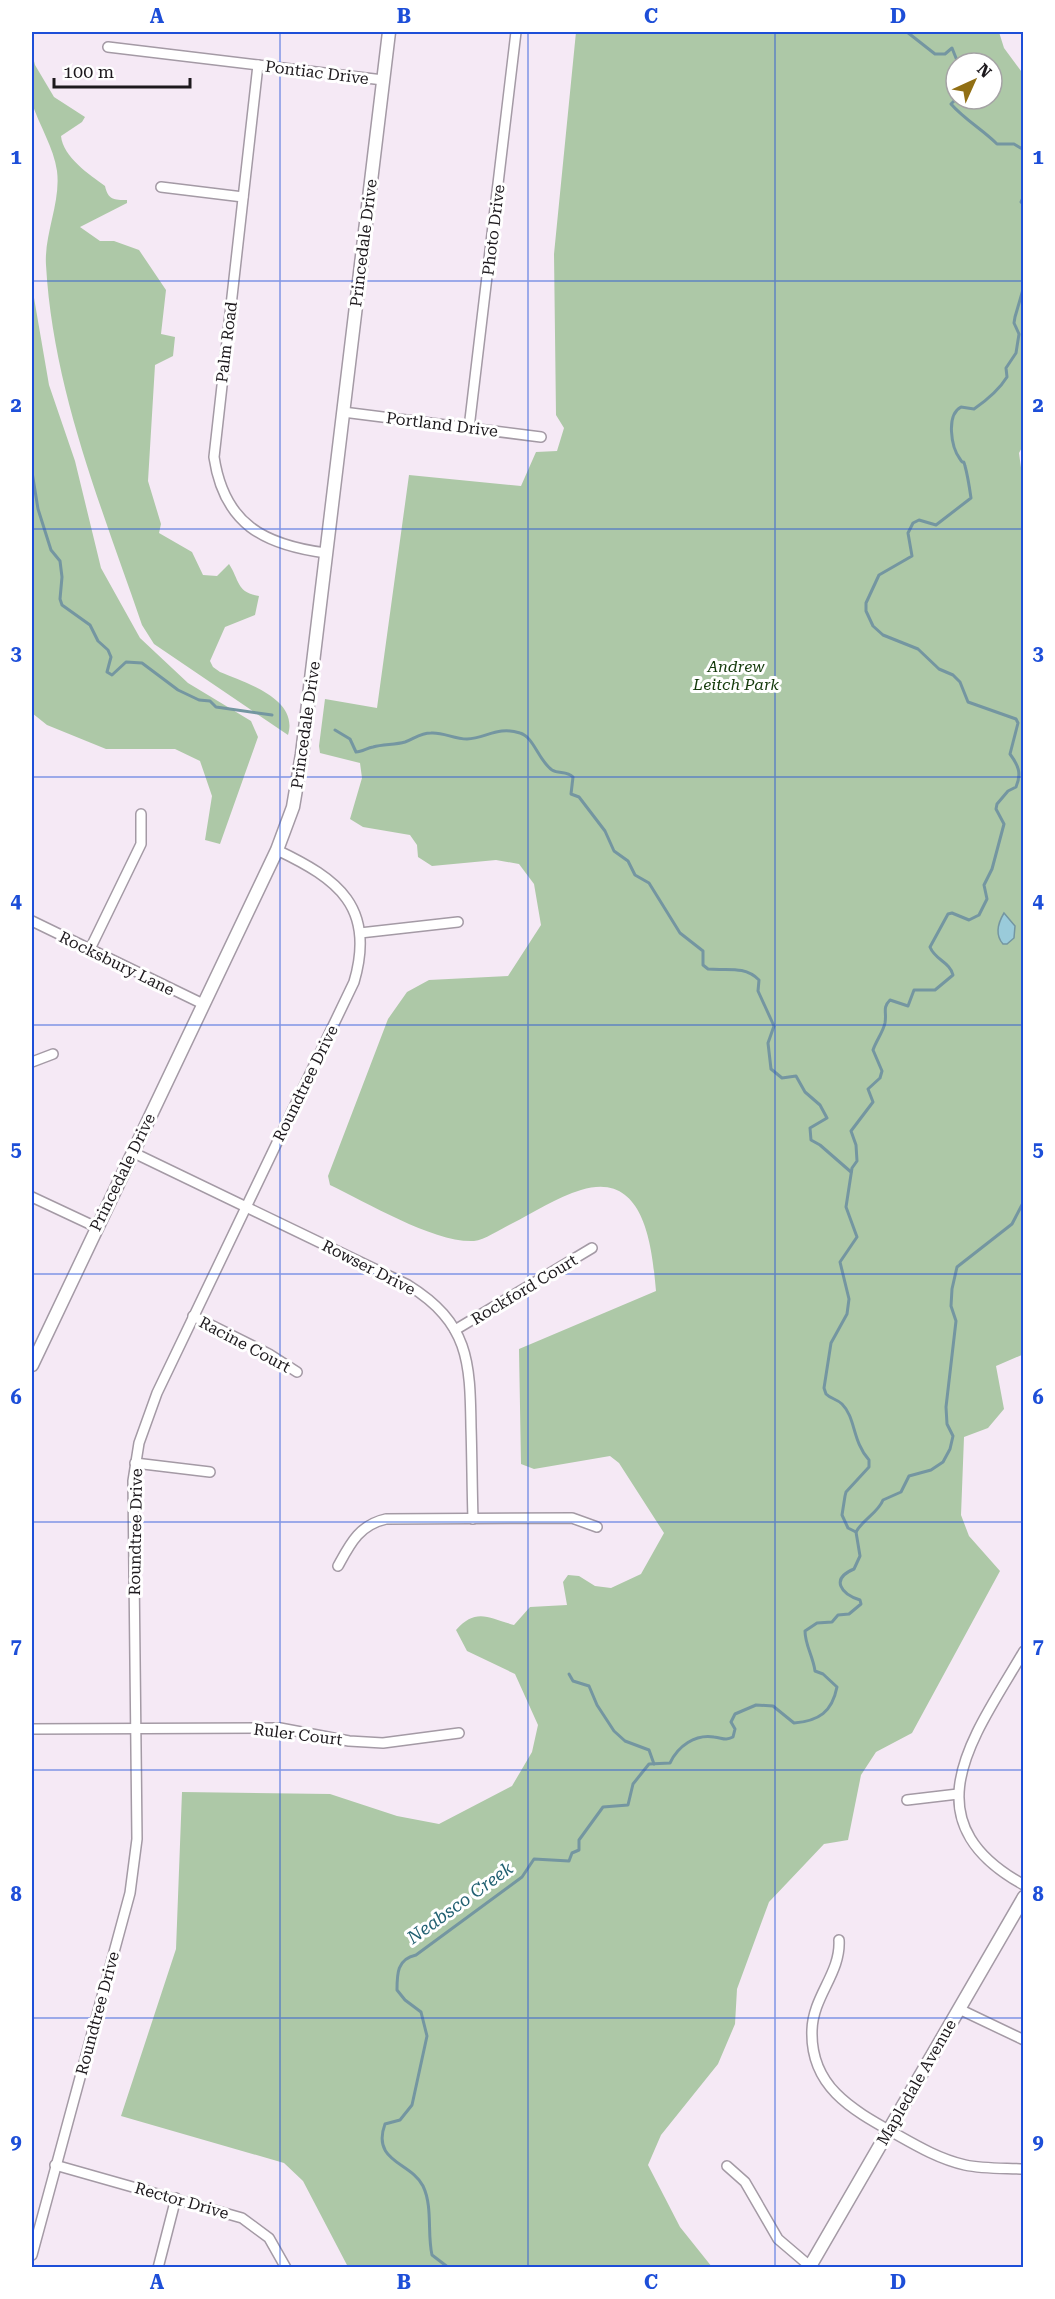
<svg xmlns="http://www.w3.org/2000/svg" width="1055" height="2299" font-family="'Roboto Serif',serif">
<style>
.green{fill:#adc8a7;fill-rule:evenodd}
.water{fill:#9acbda;stroke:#7496a1;stroke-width:1.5}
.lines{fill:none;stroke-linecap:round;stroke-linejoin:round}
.stream{stroke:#7496a1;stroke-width:3}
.minor-casing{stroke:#a49aa5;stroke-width:12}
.tertiary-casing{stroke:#a49aa5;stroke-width:15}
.minor{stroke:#fff;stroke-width:9}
.tertiary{stroke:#fff;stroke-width:12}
.grid{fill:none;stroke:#1d4ed8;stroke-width:1.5;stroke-opacity:0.55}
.labels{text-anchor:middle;stroke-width:6;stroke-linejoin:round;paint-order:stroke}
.street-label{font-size:16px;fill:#1d191d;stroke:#fff}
.park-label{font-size:16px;font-style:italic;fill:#143a0b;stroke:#fff}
.water-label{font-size:18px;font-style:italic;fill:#216071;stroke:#fff}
.neatline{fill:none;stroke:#1d4ed8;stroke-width:2}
.grid-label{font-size:20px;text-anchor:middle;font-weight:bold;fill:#1d4ed8}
</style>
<rect width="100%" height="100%" fill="#f5e9f5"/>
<!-- green -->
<g class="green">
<path d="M576,32H999L1004,48L1024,75V444L1019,453L1024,490V1354L996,1366L1004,1409L988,1428L964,1437L961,1515L969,1536L1000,1571L912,1733L876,1752L861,1775L848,1840L824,1844L769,1902L737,1989L735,2024L718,2064L661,2135L648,2165L680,2227L712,2267H348L303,2181L284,2163L121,2116L176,1949L182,1792L330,1794L397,1816L439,1824L512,1786L532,1752L538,1725L515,1674L467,1651L456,1630C476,1607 489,1618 514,1625L530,1607L567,1605L563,1582L568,1575L579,1576L595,1586L611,1588L641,1574L664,1533L619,1463L610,1456L534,1469L521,1464L519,1349L656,1291C652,1247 645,1170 581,1190C557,1197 533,1213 511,1224C500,1229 485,1240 474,1241C434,1243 368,1203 330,1185L328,1176L388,1019L407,992L429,980L508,976L541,925L534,884L519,864L496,860L432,866L418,857L417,845L410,835L363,827L350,819L362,778L360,763L320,753L319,746L325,699L377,708L409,475L521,486L536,452L557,451L564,428L556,415L554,254ZM956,63H992V99H956Z"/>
<path d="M32,53L35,65L54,97L85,117L82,122L61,136C63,157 90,175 105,186C108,200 114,200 127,200V203L80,227L100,241H114L139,250L166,290L161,334L175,337L173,356L155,365L148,481L161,524L159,533L192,552L203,575L217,576L229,564C240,581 236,592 259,596L255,615L225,627L210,661L213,667L220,672C246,683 299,699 288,735L154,644L142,625C102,508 53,390 46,265C44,234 61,202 57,171C54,148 39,125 32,103C28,88 31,68 32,53Z"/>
<path d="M32,229L33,292L49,385L75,461L101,568L140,638L188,683L251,721L258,737L220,844L205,840L212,796L200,761L175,749H106L47,725L32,713Z"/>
</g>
<!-- water -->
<path class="water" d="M1004,913L1015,926L1014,938L1007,944H1003C995,935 998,923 1004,913Z"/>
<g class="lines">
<!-- stream -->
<g class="stream">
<path d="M907,32L935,54H945L952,48L958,63"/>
<path d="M956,99L951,104C964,119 983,130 997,144H1014L1024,150"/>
<path d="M1024,154V159"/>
<path d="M1024,196L1021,202L1024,205"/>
<path d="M32,472L38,509L51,550L60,561L62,577L60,599L62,605L90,625L98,641L108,650L111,657L107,672L112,675L126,662L142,663L178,690L199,700L210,701L216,707L272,715"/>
<path d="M335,730L350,739L356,752C362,752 367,748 373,747C383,744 395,745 405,742C414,739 420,733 431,733C443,732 454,739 467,739C486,738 498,726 520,733C534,737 538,760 552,770C559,774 567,771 573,777L571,794L579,797L605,831L614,851L628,861L635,875L649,883L680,933L703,951V965L708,969C726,971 744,965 759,980L758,991L774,1026L768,1043L771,1069L782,1078L796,1076L805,1092L820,1105L827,1118L810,1128L811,1140L820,1145L851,1172"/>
<path d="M856,1532C863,1519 878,1513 883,1500L901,1492L909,1476L931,1470L943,1462L950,1449L953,1436L947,1424L946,1407L956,1321L951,1306L952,1289L957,1267L1012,1224L1024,1201"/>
<path d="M569,1674L573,1681L589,1686L597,1705L614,1731L625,1741L649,1750L654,1764"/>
<path d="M449,2268L432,2255C427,2233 433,2207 423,2186C411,2162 371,2162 385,2124L400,2120L412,2105L427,2036L421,2012L405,2000L397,1990C397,1974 397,1959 416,1955L522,1877L534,1859L569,1861L572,1853L579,1850V1840L603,1807L628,1805L633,1784L649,1764L670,1763C678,1746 695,1734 714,1737C723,1738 725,1741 733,1737L735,1729L731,1722L735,1714L756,1705L773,1706L794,1723C819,1721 832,1712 837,1687L823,1674L815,1671C813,1656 805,1645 805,1631L817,1623L832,1622L838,1615L849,1614L861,1604L860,1600C841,1594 830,1579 854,1569L860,1556L856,1532L848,1528L842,1515L845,1496L846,1492L869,1467V1460C852,1441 856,1418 842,1404C837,1399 831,1399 826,1394L824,1388L831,1343L847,1314L849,1299L840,1262L857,1237L846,1207L852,1168L857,1161L856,1145L851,1131L873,1102L868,1089L880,1078L882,1071L873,1050C876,1041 883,1032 885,1023C887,1012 882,1008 890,1000L908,1006L914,990H935L953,975C950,962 935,960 930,947L948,914L952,913L969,920L979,915L987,899L984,885L992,869L1004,824L996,809L997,804L1008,791L1016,787C1022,773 1018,765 1010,754L1018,723L1016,719L968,702L960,682L953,675L939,669L918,649L883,635L873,626L866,611V603L879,575L912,556L908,533L913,523L919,520L936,525L971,498C970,491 967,473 965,466C963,458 964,466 960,459C951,447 946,415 961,407L974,409C987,400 999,390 1007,377L1006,368L1016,353L1019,334L1014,323L1015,317L1024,286"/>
</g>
<defs>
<g id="minor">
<path d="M108,47L383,80"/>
<path d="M258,65L214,457C224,524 264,545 326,553"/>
<path d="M161,187L243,197"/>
<path d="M343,412L541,437"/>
<path d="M469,428L516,32"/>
<path d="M32,921L203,1004"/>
<path d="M360,933L458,922"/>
<path d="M90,949L141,844V814"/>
<path d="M32,1062L53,1054"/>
<path d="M132,1152L408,1285C469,1323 470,1361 471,1427C472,1457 472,1488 473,1519"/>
<path d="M32,1197L96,1227"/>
<path d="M193,1316L269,1354L297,1372"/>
<path d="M455,1330L592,1248"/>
<path d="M135,1463L210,1472"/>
<path d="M338,1566C350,1544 359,1525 386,1519L572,1518L597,1527"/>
<path d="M1024,1651C975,1735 906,1820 1024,1885"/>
<path d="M32,1729L280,1728L349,1741L383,1743L459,1733"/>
<path d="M907,1800L958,1794"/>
<path d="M839,1940C841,1973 813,1996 812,2030C810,2086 851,2109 894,2133C917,2146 939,2159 965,2165C984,2169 1004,2168 1024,2169"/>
<path d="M959,2009L1024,2040"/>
<path d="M55,2165L242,2218L269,2238L286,2268"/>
<path d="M727,2166L745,2182L778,2239L812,2268"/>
<path d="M32,2255L130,1893L137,1839L133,1481L139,1443L157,1393L354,982C376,907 338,879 277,850"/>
<path d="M158,2268L176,2198"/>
</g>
<g id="tertiary">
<path d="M32,1365L277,850L293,807L302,754L389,32"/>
<path d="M809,2268L1024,1897"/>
</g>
</defs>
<!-- minor casing -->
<use href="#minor" class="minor-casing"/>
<!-- tertiary casing -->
<use href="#tertiary" class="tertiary-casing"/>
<!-- minor -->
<use href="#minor" class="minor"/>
<!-- tertiary -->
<use href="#tertiary" class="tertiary"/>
</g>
<!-- grid -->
<path class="grid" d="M280,32V2268M528,32V2268M775,32V2268M32,281H1024M32,529H1024M32,777H1024M32,1025H1024M32,1274H1024M32,1522H1024M32,1770H1024M32,2018H1024"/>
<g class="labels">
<!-- street labels -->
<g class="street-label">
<text transform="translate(317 72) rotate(7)" y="6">Pontiac Drive</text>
<text transform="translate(493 230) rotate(-83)" y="6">Photo Drive</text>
<text transform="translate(363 243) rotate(-83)" y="6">Princedale Drive</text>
<text transform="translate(226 342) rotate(-83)" y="6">Palm Road</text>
<text transform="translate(442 424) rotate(7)" y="6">Portland Drive</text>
<text transform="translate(305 725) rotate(-82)" y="6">Princedale Drive</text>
<text transform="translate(117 963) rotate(26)" y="6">Rocksbury Lane</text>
<text transform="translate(305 1083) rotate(-64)" y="6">Roundtree Drive</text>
<text transform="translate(122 1172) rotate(-64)" y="6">Princedale Drive</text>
<text transform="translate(369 1267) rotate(27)" y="6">Rowser Drive</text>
<text transform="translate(524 1289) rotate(-31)" y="6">Rockford Court</text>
<text transform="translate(245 1344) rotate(28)" y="6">Racine Court</text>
<text transform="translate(135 1532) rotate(-89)" y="6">Roundtree Drive</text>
<text transform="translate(298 1734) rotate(7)" y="6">Ruler Court</text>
<text transform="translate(97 2013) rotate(-75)" y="6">Roundtree Drive</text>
<text transform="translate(916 2082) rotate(-60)" y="6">Mapledale Avenue</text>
<text transform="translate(182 2200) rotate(16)" y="6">Rector Drive</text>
</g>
<!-- park labels -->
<g class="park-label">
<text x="736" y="672">Andrew<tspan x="736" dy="18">Leitch Park</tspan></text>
</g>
<!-- water labels -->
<g class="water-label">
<text transform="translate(460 1903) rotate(-36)" y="6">Neabsco Creek</text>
</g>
</g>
<!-- border -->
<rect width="1055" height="2299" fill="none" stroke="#ffffff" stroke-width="66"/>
<!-- north arrow -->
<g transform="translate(974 81) rotate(45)"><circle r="28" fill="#ffffff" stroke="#a5a3a5" stroke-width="1.5"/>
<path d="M0-4.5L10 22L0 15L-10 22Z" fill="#916f14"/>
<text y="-9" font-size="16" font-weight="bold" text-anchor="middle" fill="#1d191d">N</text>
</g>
<!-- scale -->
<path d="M54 78v9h136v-9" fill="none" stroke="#1d191d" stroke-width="3"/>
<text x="63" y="78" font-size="18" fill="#1d191d" stroke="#ffffff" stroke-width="4.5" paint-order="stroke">100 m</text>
<rect x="33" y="33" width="989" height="2233" class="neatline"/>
<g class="grid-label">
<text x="157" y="23">A</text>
<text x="404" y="23">B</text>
<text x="651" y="23">C</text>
<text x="898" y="23">D</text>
<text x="16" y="164">1</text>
<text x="1038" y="164">1</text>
<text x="16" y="412">2</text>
<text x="1038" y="412">2</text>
<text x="16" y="660">3</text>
<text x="1038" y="660">3</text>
<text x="16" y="908">4</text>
<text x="1038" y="908">4</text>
<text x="16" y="1156">5</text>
<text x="1038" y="1156">5</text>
<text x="16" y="1404">6</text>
<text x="1038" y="1404">6</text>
<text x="16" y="1653">7</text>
<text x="1038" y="1653">7</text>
<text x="16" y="1901">8</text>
<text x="1038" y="1901">8</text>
<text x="16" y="2149">9</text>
<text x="1038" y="2149">9</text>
<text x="157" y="2289">A</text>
<text x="404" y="2289">B</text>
<text x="651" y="2289">C</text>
<text x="898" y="2289">D</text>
</g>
</svg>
